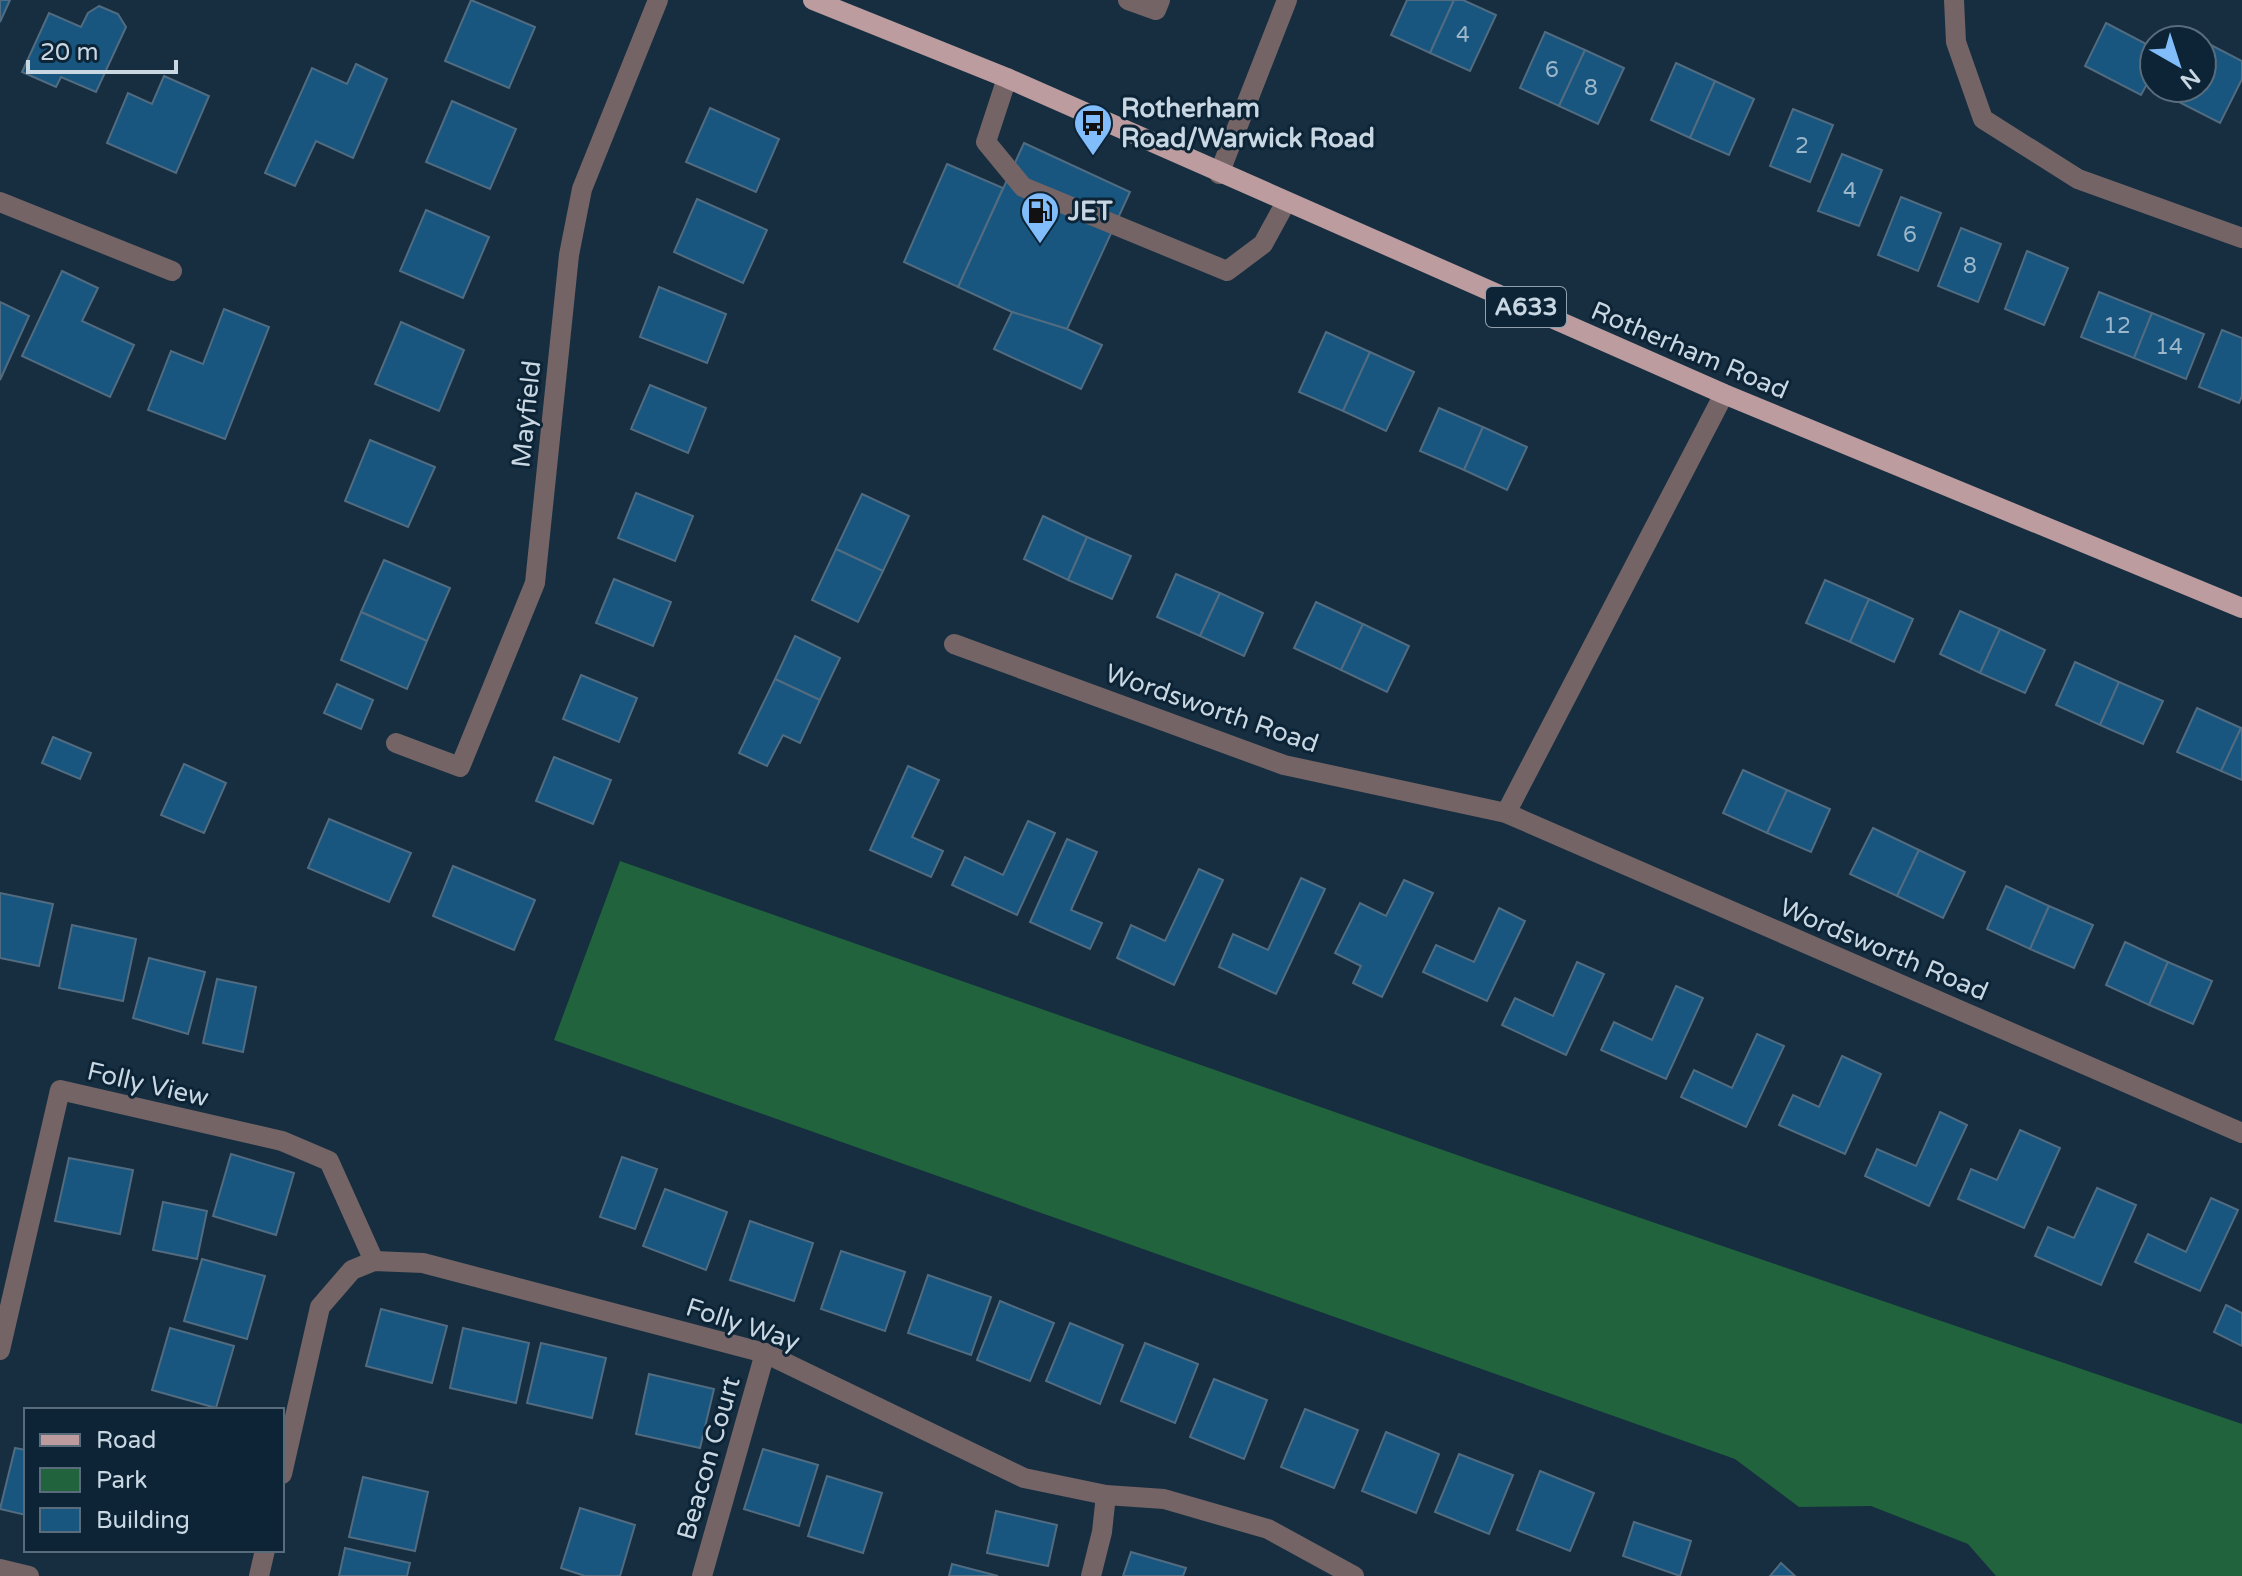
<svg xmlns="http://www.w3.org/2000/svg" width="2242" height="1576" font-family="'Varela Round',sans-serif">
<style>
.green{fill:#21633c}
.building{fill:#18567f;stroke:#516b80;stroke-width:2}
.lines{fill:none;stroke-linecap:round;stroke-linejoin:round}
.minor{stroke:#746465;stroke-width:20}
.major{stroke:#bc9c9e;stroke-width:20}
.labels{text-anchor:middle;stroke-width:6;stroke-linejoin:round;paint-order:stroke}
.number-label{font-size:22px;fill:#9db7ca}
.shield{fill:#0c2436;stroke:#90a1af;stroke-width:2}
.shield-label{font-size:24px;font-weight:bold;fill:#c9d7e3}
.poi-label{font-size:26px;font-weight:bold;fill:#c9d7e3;stroke:#0c2436;text-anchor:start}
.street-label{font-size:26px;fill:#c9d7e3;stroke:#0c2436}
</style>
<rect width="100%" height="100%" fill="#162e40"/>
<!-- green -->
<path class="green" d="M620,861L1477,1162L2242,1424V1576H1996L1968,1544L1871,1506L1799,1507L1735,1459L554,1040Z"/>
<!-- building -->
<g class="building">
<path d="M0,0H10L0,22Z"/>
<path d="M471,0L535,27L509,88L445,61Z"/>
<path d="M1407,0H1454L1430,53L1391,35Z"/>
<path d="M1454,0H1463L1496,15L1470,71L1430,53Z"/>
<path d="M99,6L118,14L126,27L96,92L61,77L56,87L22,72L49,13L81,27L88,13Z"/>
<path d="M2106,23L2154,48V71L2141,95L2085,66Z"/>
<path d="M1545,32L1585,50L1559,106L1520,88Z"/>
<path d="M2207,43L2242,61V79L2220,123L2177,101L2183,88H2202V52Z"/>
<path d="M1585,50L1624,68L1598,124L1559,106Z"/>
<path d="M1676,63L1715,81L1690,138L1651,120Z"/>
<path d="M356,64L387,79L353,158L316,141L295,186L265,173L312,68L347,84Z"/>
<path d="M164,76L209,96L176,173L107,143L128,93L152,104Z"/>
<path d="M1715,81L1754,99L1729,155L1690,138Z"/>
<path d="M452,101L516,129L490,189L426,162Z"/>
<path d="M710,108L779,139L756,192L686,162Z"/>
<path d="M1793,109L1833,125L1810,182L1770,166Z"/>
<path d="M1024,143L1130,192L1067,329L1012,312L958,287Z"/>
<path d="M1842,154L1882,170L1859,226L1818,211Z"/>
<path d="M947,164L1003,188L958,287L904,262Z"/>
<path d="M1901,197L1941,213L1918,271L1878,255Z"/>
<path d="M697,199L767,230L743,283L674,252Z"/>
<path d="M426,210L489,237L463,298L400,271Z"/>
<path d="M1961,228L2001,244L1978,302L1938,286Z"/>
<path d="M2027,251L2068,268L2044,325L2005,309Z"/>
<path d="M62,271L98,288L82,321L134,345L110,397L22,356Z"/>
<path d="M659,287L726,314L707,363L640,337Z"/>
<path d="M2099,292L2152,313L2134,358L2081,337Z"/>
<path d="M0,302L29,316L0,380Z"/>
<path d="M224,309L269,327L225,439L148,410L171,351L203,364Z"/>
<path d="M1012,312L1067,329L1102,345L1081,389L994,349Z"/>
<path d="M2152,313L2204,334L2186,379L2134,358Z"/>
<path d="M401,322L464,350L439,411L375,384Z"/>
<path d="M2222,330L2242,338V396L2239,403L2199,387Z"/>
<path d="M1326,332L1370,352L1343,411L1299,392Z"/>
<path d="M1370,352L1414,372L1386,431L1343,411Z"/>
<path d="M650,385L706,408L688,453L631,429Z"/>
<path d="M1439,408L1483,427L1464,470L1420,451Z"/>
<path d="M1483,427L1527,447L1507,490L1464,470Z"/>
<path d="M370,440L435,467L408,527L345,501Z"/>
<path d="M636,493L693,516L675,561L618,538Z"/>
<path d="M862,494L909,516L883,571L836,549Z"/>
<path d="M1043,516L1087,537L1068,580L1024,559Z"/>
<path d="M1087,537L1131,556L1112,599L1068,580Z"/>
<path d="M836,549L883,571L858,622L812,600Z"/>
<path d="M384,560L450,588L427,641L361,612Z"/>
<path d="M1176,574L1220,593L1200,636L1157,617Z"/>
<path d="M614,579L671,602L653,646L596,623Z"/>
<path d="M1825,580L1869,599L1850,642L1806,623Z"/>
<path d="M1220,593L1263,613L1244,656L1200,636Z"/>
<path d="M1869,599L1913,619L1894,662L1850,642Z"/>
<path d="M1316,602L1363,624L1341,670L1294,648Z"/>
<path d="M1960,611L2000,629L1980,673L1940,654Z"/>
<path d="M361,612L427,641L407,689L341,660Z"/>
<path d="M1363,624L1409,646L1387,692L1341,670Z"/>
<path d="M2000,629L2045,650L2025,693L1980,673Z"/>
<path d="M795,636L840,658L820,700L775,679Z"/>
<path d="M2075,662L2119,682L2100,725L2056,705Z"/>
<path d="M581,675L637,698L619,742L563,719Z"/>
<path d="M775,679L820,700L800,743L783,735L767,766L739,753Z"/>
<path d="M2119,682L2163,701L2143,744L2100,725Z"/>
<path d="M337,684L373,700L361,729L324,713Z"/>
<path d="M2197,708L2241,728L2221,771L2177,752Z"/>
<path d="M2241,728L2242,729V780L2221,771Z"/>
<path d="M53,737L91,753L80,779L42,763Z"/>
<path d="M554,757L611,780L593,824L536,801Z"/>
<path d="M184,764L226,783L204,833L161,815Z"/>
<path d="M908,766L939,780L912,837L943,851L931,877L870,850Z"/>
<path d="M1743,770L1787,790L1767,833L1723,813Z"/>
<path d="M1787,790L1830,809L1811,852L1767,833Z"/>
<path d="M329,819L411,853L389,902L308,868Z"/>
<path d="M1028,821L1055,833L1017,915L952,885L965,857L1003,875Z"/>
<path d="M1873,828L1919,850L1897,896L1850,874Z"/>
<path d="M1067,839L1097,852L1071,910L1102,923L1090,949L1030,922Z"/>
<path d="M1919,850L1965,872L1943,918L1897,896Z"/>
<path d="M453,866L535,900L514,950L433,916Z"/>
<path d="M1199,869L1223,880L1174,985L1117,958L1131,925L1165,941Z"/>
<path d="M1301,878L1325,889L1276,994L1219,967L1233,934L1268,950Z"/>
<path d="M1404,880L1433,893L1382,997L1353,983L1361,966L1335,953L1360,903L1386,916Z"/>
<path d="M2006,886L2049,906L2030,949L1987,929Z"/>
<path d="M0,893L53,904L39,966L0,958Z"/>
<path d="M2049,906L2093,925L2074,968L2030,949Z"/>
<path d="M1499,908L1525,921L1487,1001L1423,972L1436,945L1474,962Z"/>
<path d="M72,925L136,939L123,1001L59,988Z"/>
<path d="M2125,942L2168,962L2149,1005L2106,985Z"/>
<path d="M149,958L205,972L188,1034L133,1018Z"/>
<path d="M1577,962L1604,974L1566,1055L1502,1025L1515,998L1553,1016Z"/>
<path d="M2168,962L2212,981L2193,1024L2149,1005Z"/>
<path d="M217,979L256,987L243,1052L203,1043Z"/>
<path d="M1676,986L1703,998L1666,1079L1601,1050L1614,1022L1652,1040Z"/>
<path d="M1757,1034L1784,1046L1746,1127L1681,1097L1694,1070L1732,1088Z"/>
<path d="M1842,1056L1881,1074L1845,1154L1779,1125L1793,1095L1819,1107Z"/>
<path d="M1940,1112L1967,1125L1929,1206L1865,1176L1877,1149L1916,1166Z"/>
<path d="M2020,1130L2060,1148L2024,1228L1958,1199L1971,1169L1997,1180Z"/>
<path d="M231,1154L294,1173L276,1235L213,1216Z"/>
<path d="M622,1157L657,1169L635,1229L600,1217Z"/>
<path d="M69,1158L133,1170L120,1234L55,1221Z"/>
<path d="M2097,1188L2136,1205L2101,1285L2035,1256L2048,1227L2074,1238Z"/>
<path d="M665,1189L727,1212L706,1270L643,1246Z"/>
<path d="M2211,1198L2238,1210L2200,1291L2135,1262L2148,1234L2186,1252Z"/>
<path d="M163,1202L207,1211L197,1259L153,1250Z"/>
<path d="M750,1221L813,1243L794,1301L730,1280Z"/>
<path d="M841,1251L905,1272L885,1331L821,1309Z"/>
<path d="M202,1259L265,1276L247,1339L184,1321Z"/>
<path d="M928,1275L991,1297L971,1355L908,1333Z"/>
<path d="M1000,1301L1054,1323L1030,1381L977,1360Z"/>
<path d="M2226,1305L2242,1313V1346L2214,1332Z"/>
<path d="M381,1309L447,1326L432,1383L366,1366Z"/>
<path d="M1070,1323L1123,1345L1100,1404L1046,1381Z"/>
<path d="M170,1328L234,1346L216,1408L152,1390Z"/>
<path d="M463,1328L529,1343L516,1403L450,1388Z"/>
<path d="M541,1343L606,1358L592,1418L527,1403Z"/>
<path d="M1145,1343L1198,1364L1175,1423L1121,1401Z"/>
<path d="M649,1374L714,1389L700,1448L636,1434Z"/>
<path d="M1214,1379L1267,1400L1244,1459L1190,1437Z"/>
<path d="M1305,1409L1358,1430L1334,1488L1281,1467Z"/>
<path d="M1386,1432L1439,1454L1416,1513L1362,1491Z"/>
<path d="M15,1448L26,1450V1515L0,1509Z"/>
<path d="M763,1449L818,1465L799,1526L744,1509Z"/>
<path d="M1459,1454L1513,1475L1489,1534L1435,1512Z"/>
<path d="M1540,1471L1594,1493L1570,1551L1517,1530Z"/>
<path d="M827,1476L882,1493L863,1553L808,1536Z"/>
<path d="M363,1477L428,1492L415,1551L349,1537Z"/>
<path d="M580,1508L635,1525L620,1576H585L561,1568Z"/>
<path d="M996,1511L1057,1525L1048,1566L987,1553Z"/>
<path d="M1634,1522L1691,1541L1680,1576L1623,1556Z"/>
<path d="M345,1548L410,1563L407,1576H339Z"/>
<path d="M1131,1552L1186,1568L1183,1576H1123Z"/>
<path d="M1781,1563L1795,1576H1770Z"/>
<path d="M952,1564L998,1576H949Z"/>
</g>
<g class="lines">
<!-- minor -->
<g class="minor">
<path d="M1128,0L1156,10L1160,0"/>
<path d="M1954,0L1956,42L1983,119L2078,179L2242,238"/>
<path d="M1007,78L986,142L1023,187L1227,271L1263,244L1286,202"/>
<path d="M1219,174L1287,0"/>
<path d="M0,202L172,271"/>
<path d="M954,644L1284,765L1506,813L2242,1133"/>
<path d="M396,743L460,767L535,583L569,255L582,189L658,0"/>
<path d="M1506,813L1724,394"/>
<path d="M0,1350L60,1090L282,1141L329,1161L374,1261"/>
<path d="M282,1474L320,1307L352,1270L374,1261L423,1263L765,1353L1024,1478L1106,1495L1164,1499L1268,1529L1354,1576"/>
<path d="M0,1569L29,1576"/>
<path d="M259,1576L265,1550"/>
<path d="M702,1576L765,1353"/>
<path d="M1091,1576L1102,1532L1106,1495"/>
</g>
<!-- major -->
<path class="major" d="M813,0L1007,78L1724,394L2242,608"/>
</g>
<!-- icons -->
<defs>
<symbol id="bus-pin" viewBox="-11 -11 22 30"><path d="M0 17L-7.5 6A9.5 9.5 0 1 1 7.5 6Z" fill="#81bdfa" stroke="#0c2436"/><path d="M-5-6H5V4H4V6H2V4H-2V6H-4V4H-5ZM-3.5-4V0h7V-4ZM-3.5 1.2v1.5H-2V1.2ZM2 1.2v1.5H3.5V1.2Z" fill="#111"/></symbol>
<symbol id="fuel-pin" viewBox="-11 -11 22 30"><path d="M0 17L-7.5 6A9.5 9.5 0 1 1 7.5 6Z" fill="#81bdfa" stroke="#0c2436"/><path d="M-5.5-6h7V0h2V4h1.3V-2.5L3-4.5l.8-.8L6-3V5H2.5V1h-1V6h-7ZM-4.2-4.7v3.2H.2V-4.7Z" fill="#111"/></symbol>
</defs>
<g fill-rule="evenodd">
<use href="#bus-pin" x="1071" y="101" width="44" height="60"/>
<use href="#fuel-pin" x="1018" y="189" width="44" height="60"/>
</g>
<g class="labels">
<!-- number labels -->
<g class="number-label">
<text x="1463" y="42">4</text>
<text x="1552" y="77">6</text>
<text x="1591" y="95">8</text>
<text x="1802" y="153">2</text>
<text x="1850" y="198">4</text>
<text x="1910" y="242">6</text>
<text x="1970" y="273">8</text>
<text x="2117" y="333">12</text>
<text x="2169" y="354">14</text>
</g>
<!-- shield labels -->
<rect class="shield" x="1486" y="287" width="80" height="40" rx="6"/>
<g class="shield-label">
<text x="1526" y="315">A633</text>
</g>
<!-- poi labels -->
<g class="poi-label">
<text x="1121" y="117">Rotherham<tspan x="1121" dy="30">Road/Warwick Road</tspan></text>
<text x="1068" y="220">JET</text>
</g>
<!-- street labels -->
<g class="street-label">
<text transform="translate(1690 350) rotate(23)" y="9">Rotherham Road</text>
<text transform="translate(526 414) rotate(-84)" y="9">Mayfield</text>
<text transform="translate(1212 708) rotate(19)" y="9">Wordsworth Road</text>
<text transform="translate(1884 949) rotate(23)" y="9">Wordsworth Road</text>
<text transform="translate(148 1084) rotate(13)" y="9">Folly View</text>
<text transform="translate(743 1324) rotate(18)" y="9">Folly Way</text>
<text transform="translate(708 1458) rotate(-74)" y="9">Beacon Court</text>
</g>
</g>
<!-- legend -->
<rect x="24" y="1408" width="260" height="144" fill="#0c2436" stroke="#586c7b" stroke-width="2"/>
<rect x="40" y="1434" width="40" height="12" fill="#bc9c9e" stroke="#586c7b" stroke-width="2"/>
<text x="96" y="1448" font-size="24" fill="#c9d7e3">Road</text>
<rect x="40" y="1468" width="40" height="24" fill="#21633c" stroke="#586c7b" stroke-width="2"/>
<text x="96" y="1488" font-size="24" fill="#c9d7e3">Park</text>
<rect x="40" y="1508" width="40" height="24" fill="#18567f" stroke="#586c7b" stroke-width="2"/>
<text x="96" y="1528" font-size="24" fill="#c9d7e3">Building</text>
<!-- north arrow -->
<g transform="translate(2178 64) rotate(141)"><circle r="38" fill="#0c2436" stroke="#586c7b" stroke-width="2"/>
<path d="M0-6L14 30L0 20L-14 30Z" fill="#81bdfa"/>
<text y="-12" font-size="22" font-weight="bold" text-anchor="middle" fill="#c9d7e3">N</text>
</g>
<!-- scale -->
<path d="M28 60v12h148v-12" fill="none" stroke="#c9d7e3" stroke-width="4"/>
<text x="40" y="60" font-size="24" fill="#c9d7e3" stroke="#0c2436" stroke-width="6" paint-order="stroke">20 m</text>
</svg>
